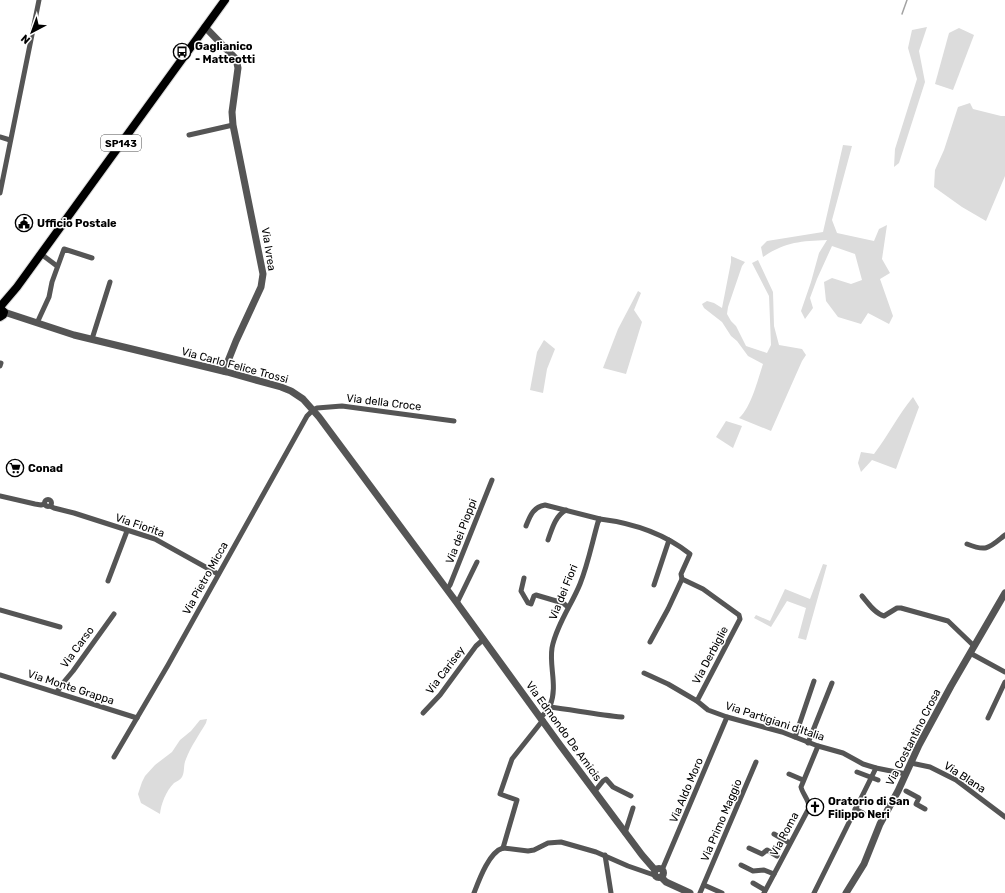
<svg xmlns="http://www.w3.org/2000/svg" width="1005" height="893" font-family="Rubik,sans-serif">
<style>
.green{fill:#dcdcdc}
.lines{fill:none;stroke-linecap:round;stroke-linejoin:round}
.stream{stroke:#a3a3a3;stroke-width:1.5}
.primary-casing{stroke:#dbdbdb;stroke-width:10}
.minor{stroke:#555;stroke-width:5}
.tertiary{stroke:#555;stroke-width:7}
.primary{stroke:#000;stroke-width:8}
.labels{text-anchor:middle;stroke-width:3;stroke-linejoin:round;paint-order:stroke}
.shield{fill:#fff;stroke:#4c4c4c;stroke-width:1}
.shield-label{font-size:10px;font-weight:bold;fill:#000}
.poi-label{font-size:11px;font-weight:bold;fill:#000;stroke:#fff;text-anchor:start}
.street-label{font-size:11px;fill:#000;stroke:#fff}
</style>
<rect width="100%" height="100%" fill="#fff"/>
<!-- green -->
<g class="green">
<path d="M927,27L919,51L925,82L899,163L894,167L895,149L917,79L908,48L912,30Z"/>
<path d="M959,28L974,35L953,90L935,84L949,33Z"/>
<path d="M970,103L973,109L1001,116H1005V176L986,221L962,207L934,187L935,170L944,150L958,107Z"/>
<path d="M843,145L852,146L832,220L837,233L874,241L879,229L887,225L882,259L890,273L880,279L893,316L889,324L868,313L861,324L838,317L826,301L824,282L832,278L851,284L862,280L855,254L832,246L817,279L810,298L813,308L805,319L801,311L811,282L819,253L827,240C801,241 785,242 763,257L761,247L767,241L823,232Z"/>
<path d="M731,256L745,262L742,266L728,307L727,314L731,321L736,326L746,346L767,353L771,345L769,296L752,263L758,260L773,292L774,326L779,345L802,349L806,355L802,361L771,431L739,418C751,408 758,379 763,364L748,356L737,341L731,336L722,322L704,308L702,304L707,301L714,303L722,308L731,262Z"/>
<path d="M638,291L641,293L634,310L642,322L626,374L603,368L618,329Z"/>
<path d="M544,340L555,349L547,369L543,393L530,390L537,352Z"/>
<path d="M913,397L919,407L896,469L872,460L861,472L858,463L861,452L874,454C888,436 898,415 913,397Z"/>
<path d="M726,421L742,426L733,448L716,437Z"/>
<path d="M823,564L827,565L806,640L798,638L806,608L787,601L771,627L754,618L756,615L770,621L785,589L810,599Z"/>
<path d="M207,719L206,723C199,735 191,746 186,759C183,765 185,772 182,777C180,780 177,781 174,783C166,791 161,804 160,814L141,803L138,794L142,782L145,776L155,765L172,752L180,740L191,731L200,720Z"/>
</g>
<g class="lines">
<!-- stream -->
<path class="stream" d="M902,14L907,0"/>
<defs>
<g id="primary">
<path d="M0,307L17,287L225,0"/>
<path d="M0,308L4,312L3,315L0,317"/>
</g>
</defs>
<!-- primary casing -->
<use href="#primary" class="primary-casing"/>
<!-- minor -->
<g class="minor">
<path d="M189,135L233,125"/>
<path d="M0,137L10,140"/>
<path d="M0,193L39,0"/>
<path d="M41,254L57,266"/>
<path d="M37,323L49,297L52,282L64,249L92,258"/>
<path d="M92,339L110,282"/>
<path d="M0,366L1,363"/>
<path d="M0,496L35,504L41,505L45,504"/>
<circle cx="48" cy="503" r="3.5"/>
<path d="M50,506L54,508L74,513L155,539L218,574"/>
<path d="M526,526C530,516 533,507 545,505L600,519"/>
<path d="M548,540C552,529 555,516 566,510"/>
<path d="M967,544C987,552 989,548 1005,535"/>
<path d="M524,578L521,591L528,603L531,604L534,596L536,595L563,603L568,607"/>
<path d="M108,581L127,531"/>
<path d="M654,585L669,540"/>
<path d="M447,589L450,585L492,480"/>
<path d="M862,596C868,603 875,614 884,616L897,608H901L948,621L974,646"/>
<path d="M457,603L477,562"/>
<path d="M0,610L60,627"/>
<path d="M650,642L668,609L682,579"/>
<path d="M970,653L1005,672"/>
<path d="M644,673L668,684L697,701L708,710L727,717L782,732L818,746L843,753L863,764L876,768L906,774"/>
<path d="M0,675L137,718"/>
<path d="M57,692L63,683L73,671L114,614"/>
<path d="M550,707C574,710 598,715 622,717"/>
<path d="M423,713L440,695L476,646L484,639"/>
<path d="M541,717C544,714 549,710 550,706C558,686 549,667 552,648C556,626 572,604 580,584C588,564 592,543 598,522L600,519C632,523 665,534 690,554L681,574L682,579L703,589L739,615L740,619L697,701"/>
<path d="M988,718L1005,682"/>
<path d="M795,737L814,681"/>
<path d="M808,743L832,683"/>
<path d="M114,757L168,665L307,416L313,410L317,408L342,406L454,421"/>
<path d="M911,763L930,767L956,780L1005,817"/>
<path d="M857,772L878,780"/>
<path d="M789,774L803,780"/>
<path d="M595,791L603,781L606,779L613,787L631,796"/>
<path d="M906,791L919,798L916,804L925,809"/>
<path d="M855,809L863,813L862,815"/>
<path d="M625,833L633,808"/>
<path d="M774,834L788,842"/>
<path d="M503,848L528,851L534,850L548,843L561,842L596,852L628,866L654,875"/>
<path d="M503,848L517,800L500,794L512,759L543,720"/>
<path d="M749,848L762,854L767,850L777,856"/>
<path d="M605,855L611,893"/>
<path d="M741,865L753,871L764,870L774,874"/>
<path d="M662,870L727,717"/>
<path d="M753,883L765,890"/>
<path d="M704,885L722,893"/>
<path d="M474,893C479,880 489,852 503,848"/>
<path d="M700,893L756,762"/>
<path d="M764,893L809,808C810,801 803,795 801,787L818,746"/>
<path d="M814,893L876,768"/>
</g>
<!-- tertiary -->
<g class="tertiary">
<path d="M205,27L236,59L238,68L232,112L233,125L263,274L261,287L236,341L224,371"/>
<path d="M4,312L74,335L227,372L281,387L291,391L303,399L319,417L457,603L560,745L642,855L655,870"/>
<circle cx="659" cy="873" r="4.5"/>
<path d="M661,877L666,882L690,893"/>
<path d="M846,893L864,864L880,824L898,791L919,745L951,686L1005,593"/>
</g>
<!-- primary -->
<use href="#primary" class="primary"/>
</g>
<!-- icons -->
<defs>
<symbol id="bus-ring" viewBox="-11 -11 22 22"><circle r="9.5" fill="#fff" stroke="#000" stroke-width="1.5"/><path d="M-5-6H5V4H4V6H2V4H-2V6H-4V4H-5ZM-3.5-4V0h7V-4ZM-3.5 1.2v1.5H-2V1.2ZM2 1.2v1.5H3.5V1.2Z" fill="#000"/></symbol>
<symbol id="civic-ring" viewBox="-11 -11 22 22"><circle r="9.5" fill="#fff" stroke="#000" stroke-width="1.5"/><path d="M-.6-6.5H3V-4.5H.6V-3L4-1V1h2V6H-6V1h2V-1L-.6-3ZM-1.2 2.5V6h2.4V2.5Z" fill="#000"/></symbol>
<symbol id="supermarket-ring" viewBox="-11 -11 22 22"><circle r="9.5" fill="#fff" stroke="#000" stroke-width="1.5"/><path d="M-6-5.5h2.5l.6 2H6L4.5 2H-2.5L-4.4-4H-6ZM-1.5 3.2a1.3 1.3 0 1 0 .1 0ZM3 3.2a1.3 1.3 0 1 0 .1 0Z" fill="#000"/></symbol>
<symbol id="church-ring" viewBox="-11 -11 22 22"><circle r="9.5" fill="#fff" stroke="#000" stroke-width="1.5"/><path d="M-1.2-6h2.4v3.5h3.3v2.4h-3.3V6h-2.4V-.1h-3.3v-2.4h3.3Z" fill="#000"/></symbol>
</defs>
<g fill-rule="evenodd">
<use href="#bus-ring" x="172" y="42" width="20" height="20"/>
<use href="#civic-ring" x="14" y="213" width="20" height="20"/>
<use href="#supermarket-ring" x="5" y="458" width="20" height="20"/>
<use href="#church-ring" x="805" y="797" width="20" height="20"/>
</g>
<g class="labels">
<!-- shield labels -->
<rect class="shield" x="101" y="135" width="40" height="16" rx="3"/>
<g class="shield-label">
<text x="121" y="147">SP143</text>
</g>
<!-- poi labels -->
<g class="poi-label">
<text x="195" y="50">Gaglianico<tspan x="195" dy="13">- Matteotti</tspan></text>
<text x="37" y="227">Ufficio Postale</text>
<text x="28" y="472">Conad</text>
<text x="828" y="805">Oratorio di San<tspan x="828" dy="13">Filippo Neri</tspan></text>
</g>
<!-- street labels -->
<g class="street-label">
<text transform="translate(269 249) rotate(81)" y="4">Via Ivrea</text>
<text transform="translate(235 365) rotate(15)" y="4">Via Carlo Felice Trossi</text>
<text transform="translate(384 402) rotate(7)" y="4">Via della Croce</text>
<text transform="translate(140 525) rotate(19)" y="4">Via Fiorita</text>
<text transform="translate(461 531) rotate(-69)" y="4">Via dei Pioppi</text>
<text transform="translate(205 578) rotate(-61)" y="4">Via Pietro Micca</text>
<text transform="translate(563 592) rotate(-68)" y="4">Via dei Fiori</text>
<text transform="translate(77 647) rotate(-54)" y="4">Via Carso</text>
<text transform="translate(710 655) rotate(-62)" y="4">Via Derbiglie</text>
<text transform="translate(445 670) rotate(-53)" y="4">Via Carisey</text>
<text transform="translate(71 687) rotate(18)" y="4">Via Monte Grappa</text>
<text transform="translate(775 721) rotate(18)" y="4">Via Partigiani d'Italia</text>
<text transform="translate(564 731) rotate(54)" y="4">Via Edmondo De Amicis</text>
<text transform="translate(913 737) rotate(-63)" y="4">Via Costantino Crosa</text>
<text transform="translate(965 777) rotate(33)" y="4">Via Blana</text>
<text transform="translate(686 790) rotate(-67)" y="4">Via Aldo Moro</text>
<text transform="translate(721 820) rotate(-67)" y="4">Via Primo Maggio</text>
<text transform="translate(784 834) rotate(-62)" y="4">Via Roma</text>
</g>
</g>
<!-- north arrow -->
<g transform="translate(32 32) rotate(221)" stroke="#ffffff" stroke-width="3" paint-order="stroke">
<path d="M0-3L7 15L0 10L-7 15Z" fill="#000000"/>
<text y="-6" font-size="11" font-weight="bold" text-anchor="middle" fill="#000000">N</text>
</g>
</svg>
